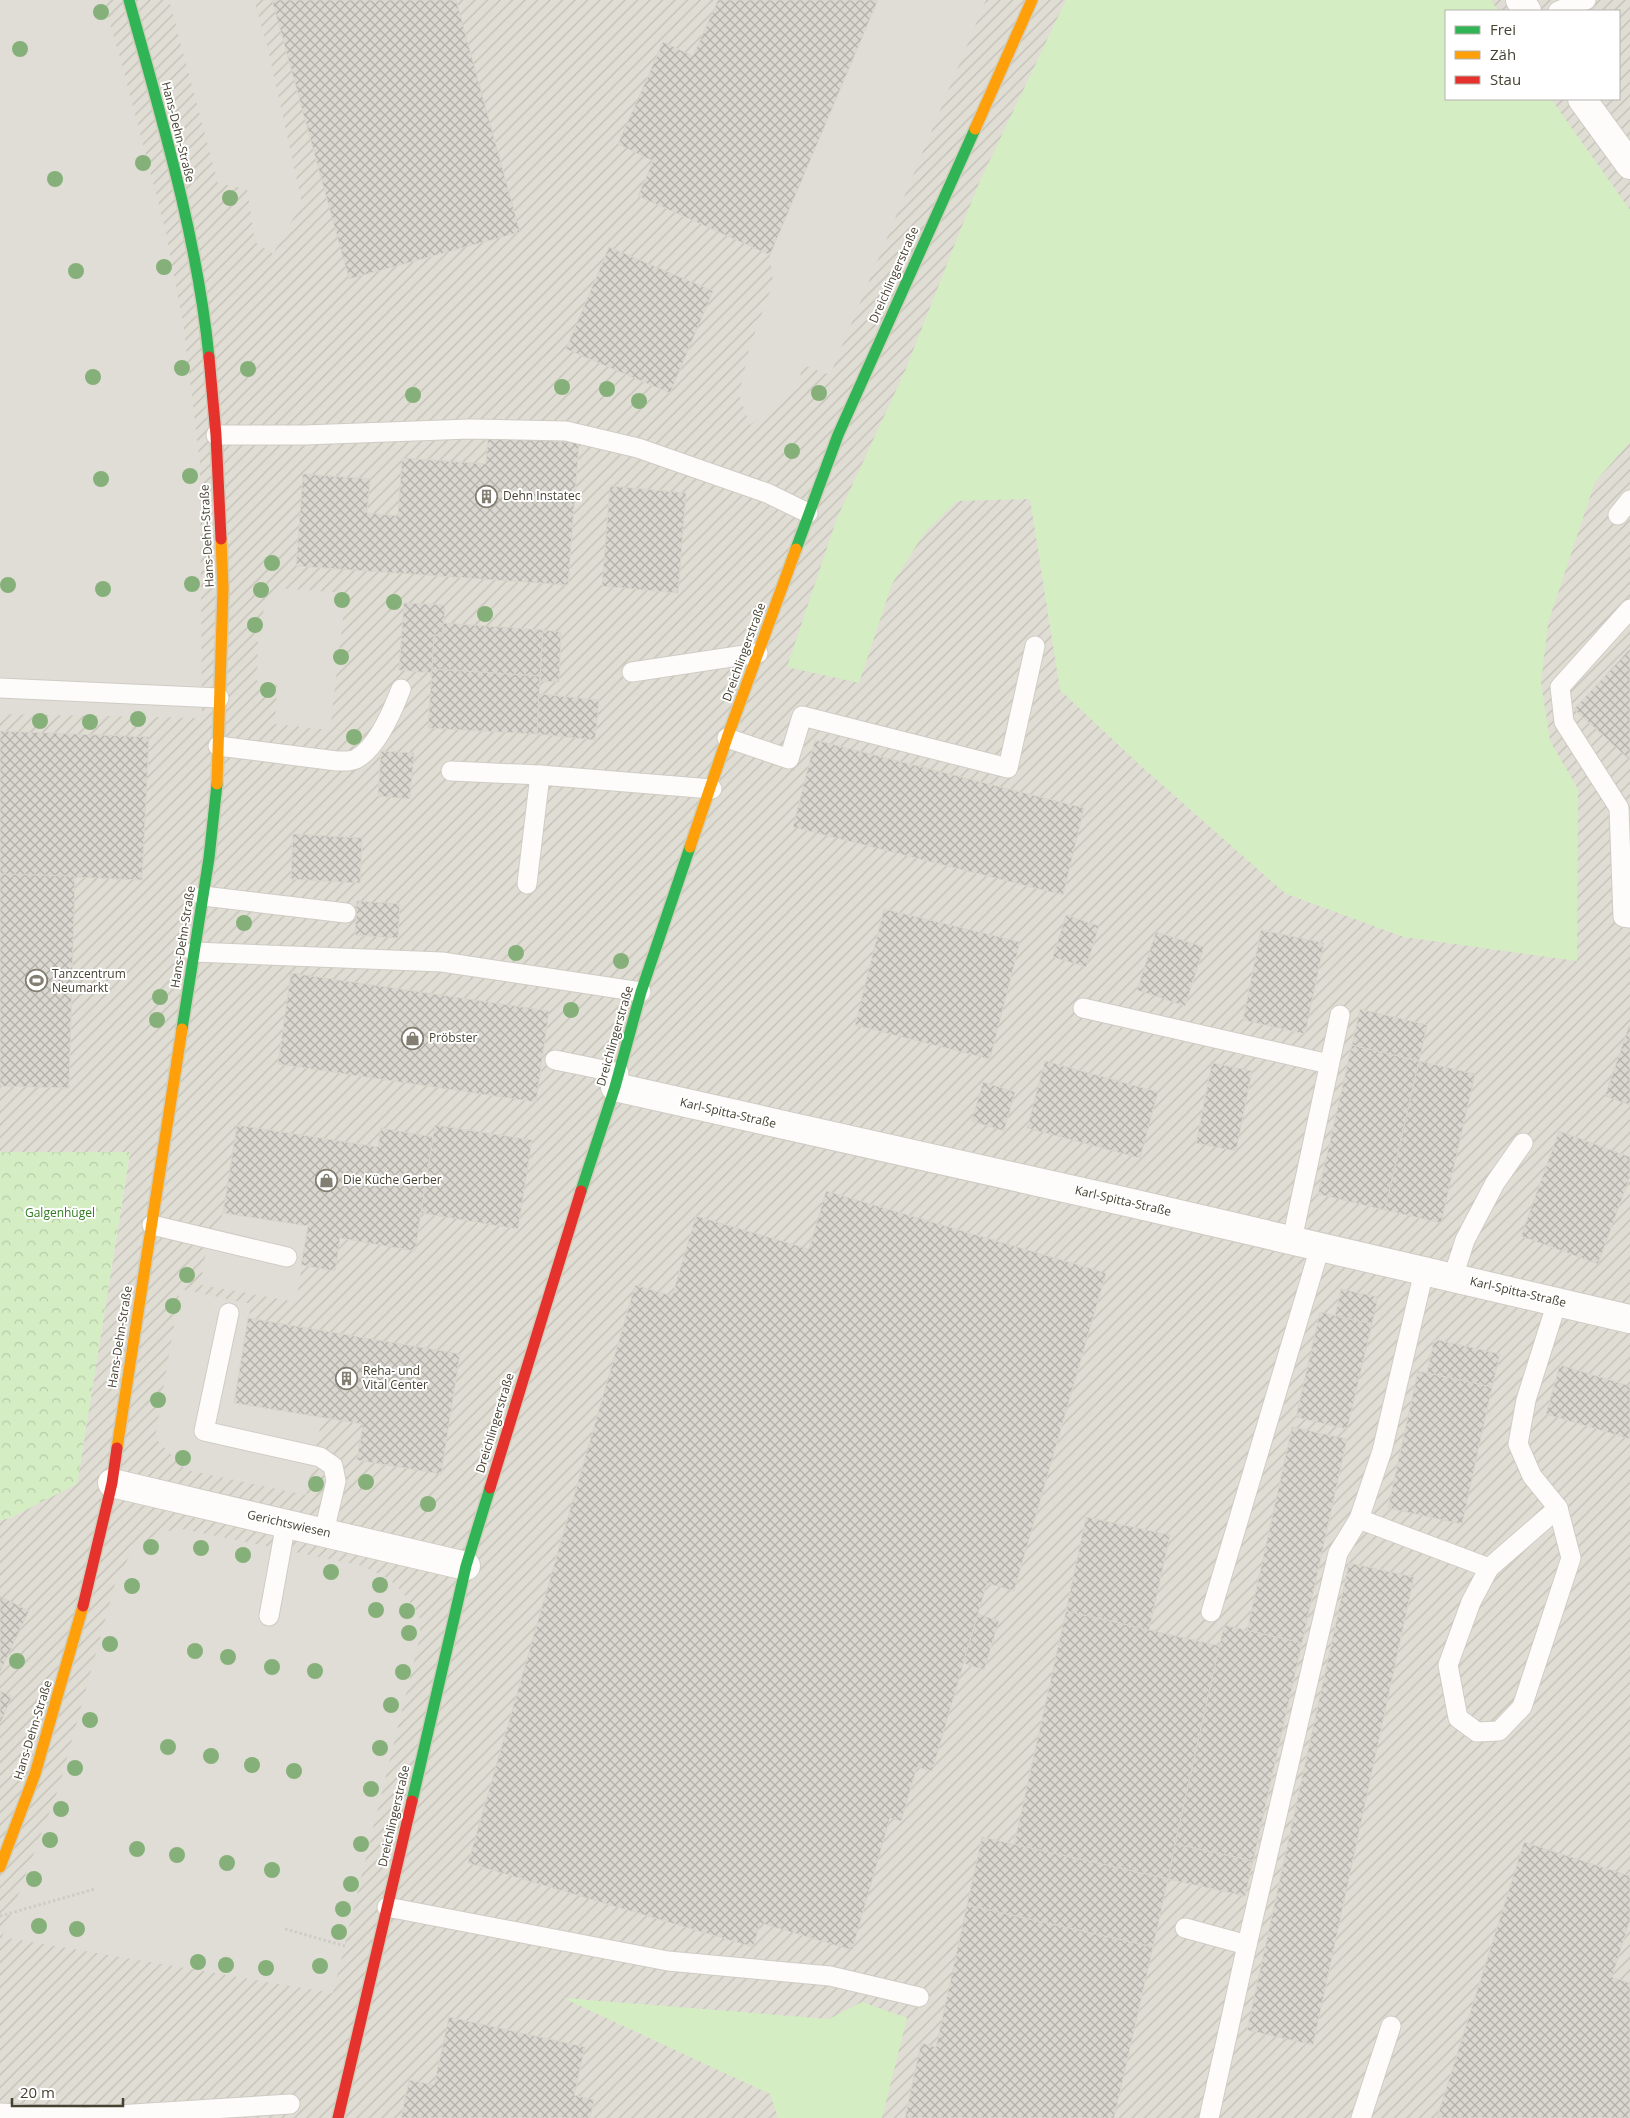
<svg xmlns="http://www.w3.org/2000/svg" width="1630" height="2118" font-family="'Open Sans',sans-serif">
<style>
.industrial{fill:url(#industrial-furrows);fill-rule:evenodd}
.grass{fill:#d4edc3}
.forest{fill:url(#forest-crowns)}
.parking{fill:#dfddd6}
.building{fill:url(#building-cross-hatch);stroke:#d8d6cc}
.lines{fill:none;stroke-linecap:round;stroke-linejoin:round}
.lane-casing{stroke:#ceccc4;stroke-width:21}
.street-casing{stroke:#ceccc4;stroke-width:30}
.fast-casing{stroke:#d0cebc;stroke-width:14}
.slow-casing{stroke:#d0cebc;stroke-width:14}
.jam-casing{stroke:#d0cebc;stroke-width:14}
.path{stroke:#ceccc5;stroke-width:3;stroke-dasharray:2.5 2.5;stroke-linecap:butt}
.lane{stroke:#fdfcfb;stroke-width:19}
.street{stroke:#fdfcfb;stroke-width:28}
.fast{stroke:#30b455;stroke-width:11}
.slow{stroke:#ff9f0a;stroke-width:11}
.jam{stroke:#e5322d;stroke-width:11}
.tree{fill:#86b079}
.labels{text-anchor:middle;stroke-width:4;stroke-linejoin:round;paint-order:stroke}
.street-label{font-size:12px;fill:#464232;stroke:#fff}
.poi-label{font-size:12px;fill:#464232;stroke:#fff;text-anchor:start}
.park-label{font-size:12px;fill:#2f7d20;stroke:#fff}
</style>
<defs>
<pattern id="industrial-furrows" width="10" height="10" patternUnits="userSpaceOnUse" patternTransform="scale(1.25)"><rect width="10" height="10" fill="#e0ddd4"/><path d="M-1 1l2-2M0 10L10 0M9 11l2-2" fill="none" stroke="#c2bfb6"/></pattern>
<pattern id="forest-crowns" width="20" height="18" patternUnits="userSpaceOnUse" patternTransform="scale(1.25)"><rect width="20" height="18" fill="#d4edc3"/><path d="M2 6a3 3 0 1 1 6 0M12 15a3 3 0 1 1 6 0" fill="none" stroke="#b7cca8"/></pattern>
<pattern id="building-cross-hatch" width="8" height="8" patternUnits="userSpaceOnUse" patternTransform="scale(1.25)"><rect width="8" height="8" fill="#d9d7cf"/><path d="M0 0l8 8M0 8l8-8" fill="none" stroke="#b2b0a9"/></pattern>
</defs>
<rect width="100%" height="100%" fill="#f0eee6"/>
<!-- industrial -->
<path class="industrial" d="M0,0H1630V2118H0V1520L10,1518L77,1483L130,1152H0ZM1446,11H1619V99H1446Z"/>
<!-- grass -->
<g class="grass">
<path d="M1066,0H1491L1498,11H1446V99H1551L1630,210V442L1595,482L1548,623L1541,683L1550,741L1578,789L1577,961L1404,937L1286,894L1141,766L1060,690L1030,499L957,501L925,532L892,584L859,683L787,667L837,518L905,371L979,183Z"/>
<path d="M563,1998L829,2019L862,2002L907,2018L882,2118H778L770,2094Z"/>
</g>
<!-- forest -->
<path class="forest" d="M0,1152H130L77,1484L10,1518L0,1520Z"/>
<!-- parking -->
<g class="parking">
<path d="M0,0H103L121,61L165,228L183,322L200,463L202,718L0,714Z"/>
<path d="M169,0H254L268,49L302,203L273,254L255,242L247,189L218,183Z"/>
<path d="M878,0H986L830,375L801,364L800,387L750,425L739,395L749,349L773,283L770,255Z"/>
<path d="M277,588L346,593L330,730L275,724L277,684L257,681L258,640L265,603Z"/>
<path d="M223,1213L308,1226L296,1302L201,1285L204,1260Z"/>
<path d="M180,1289L252,1304L248,1318L234,1403L322,1418L306,1495L186,1470L155,1438Z"/>
<path d="M182,1529L359,1565L382,1575L397,1586L412,1604L420,1618V1636L333,1993L2,1937L58,1790L115,1584L130,1555L145,1541L161,1532Z"/>
</g>
<!-- building -->
<g class="building">
<path d="M272,0H456L520,232L349,279Z"/>
<path d="M718,0H878L770,255L638,196L653,161L618,144L663,42L693,56Z"/>
<path d="M609,247L713,291L670,393L566,349Z"/>
<path d="M488,436L579,443L568,585L296,566L303,474L370,479L367,513L398,516L402,458L486,464Z"/>
<path d="M610,486L686,493L678,593L602,586Z"/>
<path d="M404,603L445,605L443,636L434,635L432,673L399,670Z"/>
<path d="M443,623L543,630L540,676L432,669L434,635L443,636Z"/>
<path d="M543,630L561,632L559,682L540,681Z"/>
<path d="M1630,649V760L1574,709Z"/>
<path d="M432,669L540,676L537,734L428,728Z"/>
<path d="M539,694L599,700L595,740L537,734Z"/>
<path d="M0,731L149,737L142,880L0,874Z"/>
<path d="M815,740L1084,808L1063,895L793,827Z"/>
<path d="M381,751L414,753L410,799L378,796Z"/>
<path d="M293,834L362,838L360,883L291,879Z"/>
<path d="M0,874L75,876L69,1088L0,1086Z"/>
<path d="M357,901L400,904L398,938L355,935Z"/>
<path d="M884,909L1020,942L990,1059L855,1025Z"/>
<path d="M1066,915L1099,926L1086,967L1053,957Z"/>
<path d="M1261,930L1324,943L1305,1034L1243,1020Z"/>
<path d="M1156,932L1204,947L1185,1006L1137,990Z"/>
<path d="M291,973L549,1011L536,1102L278,1064Z"/>
<path d="M1360,1009L1427,1025L1419,1061L1352,1045Z"/>
<path d="M1629,1026H1630V1105L1605,1096Z"/>
<path d="M1352,1045L1419,1061L1385,1210L1318,1194Z"/>
<path d="M1045,1061L1158,1092L1140,1158L1027,1128Z"/>
<path d="M1419,1061L1475,1074L1441,1223L1385,1210Z"/>
<path d="M1212,1063L1252,1071L1236,1151L1196,1143Z"/>
<path d="M983,1082L1015,1092L1004,1131L972,1121Z"/>
<path d="M237,1125L378,1147L381,1128L433,1137L415,1251L340,1238L335,1271L301,1265L308,1226L223,1213Z"/>
<path d="M435,1125L532,1140L518,1229L421,1213Z"/>
<path d="M1559,1131L1630,1157V1176L1598,1264L1521,1236Z"/>
<path d="M826,1191L1106,1273L1014,1591L987,1583L932,1771L917,1767L901,1821L890,1818L852,1950L760,1923L753,1947L468,1863L635,1285L672,1296L696,1216L809,1249Z"/>
<path d="M1341,1289L1378,1297L1372,1324L1335,1316Z"/>
<path d="M1320,1312L1372,1324L1347,1429L1296,1417Z"/>
<path d="M248,1318L460,1354L441,1474L357,1460L363,1424L234,1403Z"/>
<path d="M1434,1339L1500,1354L1492,1387L1427,1373Z"/>
<path d="M1560,1365L1630,1386V1439L1546,1414Z"/>
<path d="M1418,1371L1492,1387L1462,1524L1388,1508Z"/>
<path d="M1292,1427L1347,1439L1302,1643L1247,1631Z"/>
<path d="M1086,1517L1170,1535L1149,1630L1066,1611Z"/>
<path d="M1349,1563L1414,1577L1313,2045L1247,2030Z"/>
<path d="M0,1596L29,1611L0,1672Z"/>
<path d="M1066,1611L1220,1646L1168,1879L1014,1845Z"/>
<path d="M978,1614L999,1621L984,1670L963,1663Z"/>
<path d="M1224,1625L1302,1643L1253,1861L1175,1844Z"/>
<path d="M0,1691L12,1696L0,1724Z"/>
<path d="M982,1837L1168,1879L1153,1947L967,1905Z"/>
<path d="M1524,1842L1630,1876V1920L1612,1977L1630,1983V2118H1437Z"/>
<path d="M1175,1844L1253,1861L1245,1896L1168,1879Z"/>
<path d="M967,1905L1153,1947L1114,2118H905L921,2043L936,2047Z"/>
<path d="M449,2017L585,2047L574,2095L594,2100L590,2118H401L409,2080L434,2085Z"/>
</g>
<g class="lines">
<defs>
<g id="lane">
<path d="M1558,11L1586,0"/>
<path d="M216,435H304L470,429L566,431L638,448L767,493L808,513"/>
<path d="M1618,515L1630,500"/>
<path d="M1630,609L1560,687L1564,722L1619,808L1623,917L1630,918"/>
<path d="M632,672L758,653"/>
<path d="M0,688L219,698"/>
<path d="M727,738L789,759L802,716L1008,768L1035,646"/>
<path d="M218,746L337,761C344,761 350,762 356,759C377,748 393,710 401,689"/>
<path d="M451,771L540,775L712,789"/>
<path d="M527,884L540,775"/>
<path d="M203,896L346,913"/>
<path d="M194,952L442,962L641,992"/>
<path d="M1083,1008L1329,1064"/>
<path d="M555,1060L619,1073"/>
<path d="M152,1225L287,1257"/>
<path d="M1292,1240L1340,1015"/>
<path d="M1453,1277L1465,1240L1495,1183L1523,1143"/>
<path d="M229,1313L204,1431L320,1457L333,1466L336,1481L324,1532"/>
<path d="M1359,1519L1489,1568L1471,1602L1448,1665L1458,1718L1477,1732L1499,1731L1522,1707L1571,1558L1558,1508L1532,1476L1518,1444L1526,1400L1557,1302"/>
<path d="M1489,1568L1558,1508"/>
<path d="M1211,1612L1320,1247"/>
<path d="M269,1616L286,1523"/>
<path d="M387,1907L668,1961L830,1976L919,1997"/>
<path d="M1185,1928L1247,1945L1209,2118"/>
<path d="M1247,1945L1338,1553L1359,1519L1382,1451L1424,1271"/>
<path d="M0,2113L85,2117L290,2104"/>
<path d="M1361,2118L1391,2026"/>
</g>
<g id="street">
<path d="M1520,0L1527,11"/>
<path d="M1582,99L1630,165"/>
<path d="M615,1087L1127,1202L1630,1319"/>
<path d="M112,1483L466,1566"/>
</g>
<g id="fast">
<path d="M129,0C161,117 197,236 209,357"/>
<path d="M796,549L838,435L975,129"/>
<path d="M182,1029L209,858L217,784"/>
<path d="M581,1191L615,1087L641,992L690,847"/>
<path d="M412,1801L466,1566L490,1488"/>
</g>
<g id="slow">
<path d="M975,129L1032,0"/>
<path d="M217,784L223,588L221,539"/>
<path d="M690,847L727,738L796,549"/>
<path d="M117,1448L182,1029"/>
<path d="M0,1867L35,1774L83,1606"/>
</g>
<g id="jam">
<path d="M209,357L216,435L221,539"/>
<path d="M490,1488L581,1191"/>
<path d="M83,1606L112,1483L117,1448"/>
<path d="M338,2118L412,1801"/>
</g>
</defs>
<!-- lane casing -->
<use href="#lane" class="lane-casing"/>
<!-- street casing -->
<use href="#street" class="street-casing"/>
<!-- fast casing -->
<use href="#fast" class="fast-casing"/>
<!-- slow casing -->
<use href="#slow" class="slow-casing"/>
<!-- jam casing -->
<use href="#jam" class="jam-casing"/>
<!-- path -->
<g class="path">
<path d="M0,1916L95,1889"/>
<path d="M285,1929L345,1946"/>
</g>
<!-- lane -->
<use href="#lane" class="lane"/>
<!-- street -->
<use href="#street" class="street"/>
<!-- fast -->
<use href="#fast" class="fast"/>
<!-- slow -->
<use href="#slow" class="slow"/>
<!-- jam -->
<use href="#jam" class="jam"/>
</g>
<!-- trees -->
<g class="tree">
<circle cx="101" cy="12" r="8"/>
<circle cx="20" cy="49" r="8"/>
<circle cx="143" cy="163" r="8"/>
<circle cx="55" cy="179" r="8"/>
<circle cx="230" cy="198" r="8"/>
<circle cx="164" cy="267" r="8"/>
<circle cx="76" cy="271" r="8"/>
<circle cx="182" cy="368" r="8"/>
<circle cx="248" cy="369" r="8"/>
<circle cx="93" cy="377" r="8"/>
<circle cx="562" cy="387" r="8"/>
<circle cx="607" cy="389" r="8"/>
<circle cx="819" cy="393" r="8"/>
<circle cx="413" cy="395" r="8"/>
<circle cx="639" cy="401" r="8"/>
<circle cx="792" cy="451" r="8"/>
<circle cx="190" cy="476" r="8"/>
<circle cx="101" cy="479" r="8"/>
<circle cx="272" cy="563" r="8"/>
<circle cx="192" cy="584" r="8"/>
<circle cx="8" cy="585" r="8"/>
<circle cx="103" cy="589" r="8"/>
<circle cx="261" cy="590" r="8"/>
<circle cx="342" cy="600" r="8"/>
<circle cx="394" cy="602" r="8"/>
<circle cx="485" cy="614" r="8"/>
<circle cx="255" cy="625" r="8"/>
<circle cx="341" cy="657" r="8"/>
<circle cx="268" cy="690" r="8"/>
<circle cx="138" cy="719" r="8"/>
<circle cx="40" cy="721" r="8"/>
<circle cx="90" cy="722" r="8"/>
<circle cx="354" cy="737" r="8"/>
<circle cx="244" cy="923" r="8"/>
<circle cx="516" cy="953" r="8"/>
<circle cx="621" cy="961" r="8"/>
<circle cx="160" cy="997" r="8"/>
<circle cx="571" cy="1010" r="8"/>
<circle cx="157" cy="1020" r="8"/>
<circle cx="187" cy="1275" r="8"/>
<circle cx="173" cy="1306" r="8"/>
<circle cx="158" cy="1400" r="8"/>
<circle cx="183" cy="1458" r="8"/>
<circle cx="366" cy="1482" r="8"/>
<circle cx="316" cy="1484" r="8"/>
<circle cx="428" cy="1504" r="8"/>
<circle cx="151" cy="1547" r="8"/>
<circle cx="201" cy="1548" r="8"/>
<circle cx="243" cy="1555" r="8"/>
<circle cx="331" cy="1572" r="8"/>
<circle cx="380" cy="1585" r="8"/>
<circle cx="132" cy="1586" r="8"/>
<circle cx="376" cy="1610" r="8"/>
<circle cx="407" cy="1611" r="8"/>
<circle cx="409" cy="1633" r="8"/>
<circle cx="110" cy="1644" r="8"/>
<circle cx="195" cy="1651" r="8"/>
<circle cx="228" cy="1657" r="8"/>
<circle cx="17" cy="1661" r="8"/>
<circle cx="272" cy="1667" r="8"/>
<circle cx="315" cy="1671" r="8"/>
<circle cx="403" cy="1672" r="8"/>
<circle cx="391" cy="1705" r="8"/>
<circle cx="90" cy="1720" r="8"/>
<circle cx="168" cy="1747" r="8"/>
<circle cx="380" cy="1748" r="8"/>
<circle cx="211" cy="1756" r="8"/>
<circle cx="252" cy="1765" r="8"/>
<circle cx="75" cy="1768" r="8"/>
<circle cx="294" cy="1771" r="8"/>
<circle cx="371" cy="1789" r="8"/>
<circle cx="61" cy="1809" r="8"/>
<circle cx="50" cy="1840" r="8"/>
<circle cx="361" cy="1844" r="8"/>
<circle cx="137" cy="1849" r="8"/>
<circle cx="177" cy="1855" r="8"/>
<circle cx="227" cy="1863" r="8"/>
<circle cx="272" cy="1870" r="8"/>
<circle cx="34" cy="1879" r="8"/>
<circle cx="351" cy="1884" r="8"/>
<circle cx="343" cy="1909" r="8"/>
<circle cx="39" cy="1926" r="8"/>
<circle cx="77" cy="1929" r="8"/>
<circle cx="339" cy="1932" r="8"/>
<circle cx="198" cy="1962" r="8"/>
<circle cx="226" cy="1965" r="8"/>
<circle cx="320" cy="1966" r="8"/>
<circle cx="266" cy="1968" r="8"/>
</g>
<!-- icons -->
<defs>
<symbol id="building-ring" viewBox="-11 -11 22 22"><circle r="9.5" fill="#fff" stroke="#827e71" stroke-width="1.5"/><path d="M-4-6H4V6H1V3H-1V6H-4ZM-2.5-4.3h1.7v1.8h-1.7ZM.8-4.3h1.7v1.8H.8ZM-2.5-1h1.7V.8h-1.7ZM.8-1h1.7V.8H.8Z" fill="#827e71"/></symbol>
<symbol id="stadium-ring" viewBox="-11 -11 22 22"><circle r="9.5" fill="#fff" stroke="#827e71" stroke-width="1.5"/><path d="M0-5a6.5 5 0 1 0 0 10a6.5 5 0 1 0 0-10ZM-3.5-1.8h7v3.6h-7Z" fill="#827e71"/></symbol>
<symbol id="shop-ring" viewBox="-11 -11 22 22"><circle r="9.5" fill="#fff" stroke="#827e71" stroke-width="1.5"/><path d="M-5-2.5h2.3a2.7 3.5 0 0 1 5.4 0H5L5.5 6h-11ZM-1.5-2.5h3a1.5 2.3 0 0 0-3 0Z" fill="#827e71"/></symbol>
</defs>
<g fill-rule="evenodd">
<use href="#building-ring" x="474" y="484" width="25" height="25"/>
<use href="#stadium-ring" x="24" y="968" width="25" height="25"/>
<use href="#shop-ring" x="400" y="1026" width="25" height="25"/>
<use href="#shop-ring" x="314" y="1168" width="25" height="25"/>
<use href="#building-ring" x="334" y="1366" width="25" height="25"/>
</g>
<g class="labels">
<!-- street labels -->
<g class="street-label">
<text transform="translate(178 132) rotate(76)" y="4">Hans-Dehn-Straße</text>
<text transform="translate(894 275) rotate(-66)" y="4">Dreichlingerstraße</text>
<text transform="translate(207 536) rotate(-93)" y="4">Hans-Dehn-Straße</text>
<text transform="translate(744 652) rotate(-70)" y="4">Dreichlingerstraße</text>
<text transform="translate(183 937) rotate(-81)" y="4">Hans-Dehn-Straße</text>
<text transform="translate(615 1036) rotate(-74)" y="4">Dreichlingerstraße</text>
<text transform="translate(728 1113) rotate(13)" y="4">Karl-Spitta-Straße</text>
<text transform="translate(1123 1201) rotate(13)" y="4">Karl-Spitta-Straße</text>
<text transform="translate(1518 1292) rotate(13)" y="4">Karl-Spitta-Straße</text>
<text transform="translate(120 1337) rotate(-81)" y="4">Hans-Dehn-Straße</text>
<text transform="translate(495 1423) rotate(-73)" y="4">Dreichlingerstraße</text>
<text transform="translate(289 1524) rotate(13)" y="4">Gerichtswiesen</text>
<text transform="translate(33 1730) rotate(-73)" y="4">Hans-Dehn-Straße</text>
<text transform="translate(394 1816) rotate(-77)" y="4">Dreichlingerstraße</text>
</g>
<!-- poi labels -->
<g class="poi-label">
<text x="503" y="500">Dehn Instatec</text>
<text x="52" y="978">Tanzcentrum<tspan x="52" dy="14">Neumarkt</tspan></text>
<text x="429" y="1042">Pröbster</text>
<text x="343" y="1184">Die Küche Gerber</text>
<text x="363" y="1375">Reha- und<tspan x="363" dy="14">Vital Center</tspan></text>
</g>
<!-- park labels -->
<g class="park-label">
<text x="60" y="1217">Galgenhügel</text>
</g>
</g>
<!-- legend -->
<rect x="1445" y="10" width="175" height="90" fill="#ffffff" stroke="#b5b3ad"/>
<rect x="1455" y="26" width="25" height="8" fill="#30b455" stroke="#b5b3ad"/>
<text x="1490" y="35" font-size="15" fill="#464232">Frei</text>
<rect x="1455" y="51" width="25" height="8" fill="#ff9f0a" stroke="#b5b3ad"/>
<text x="1490" y="60" font-size="15" fill="#464232">Zäh</text>
<rect x="1455" y="76" width="25" height="8" fill="#e5322d" stroke="#b5b3ad"/>
<text x="1490" y="85" font-size="15" fill="#464232">Stau</text>
<!-- scale -->
<path d="M12 2098v8h111v-8" fill="none" stroke="#464232" stroke-width="2.5"/>
<text x="20" y="2098" font-size="15" fill="#464232" stroke="#ffffff" stroke-width="4" paint-order="stroke">20 m</text>
</svg>
